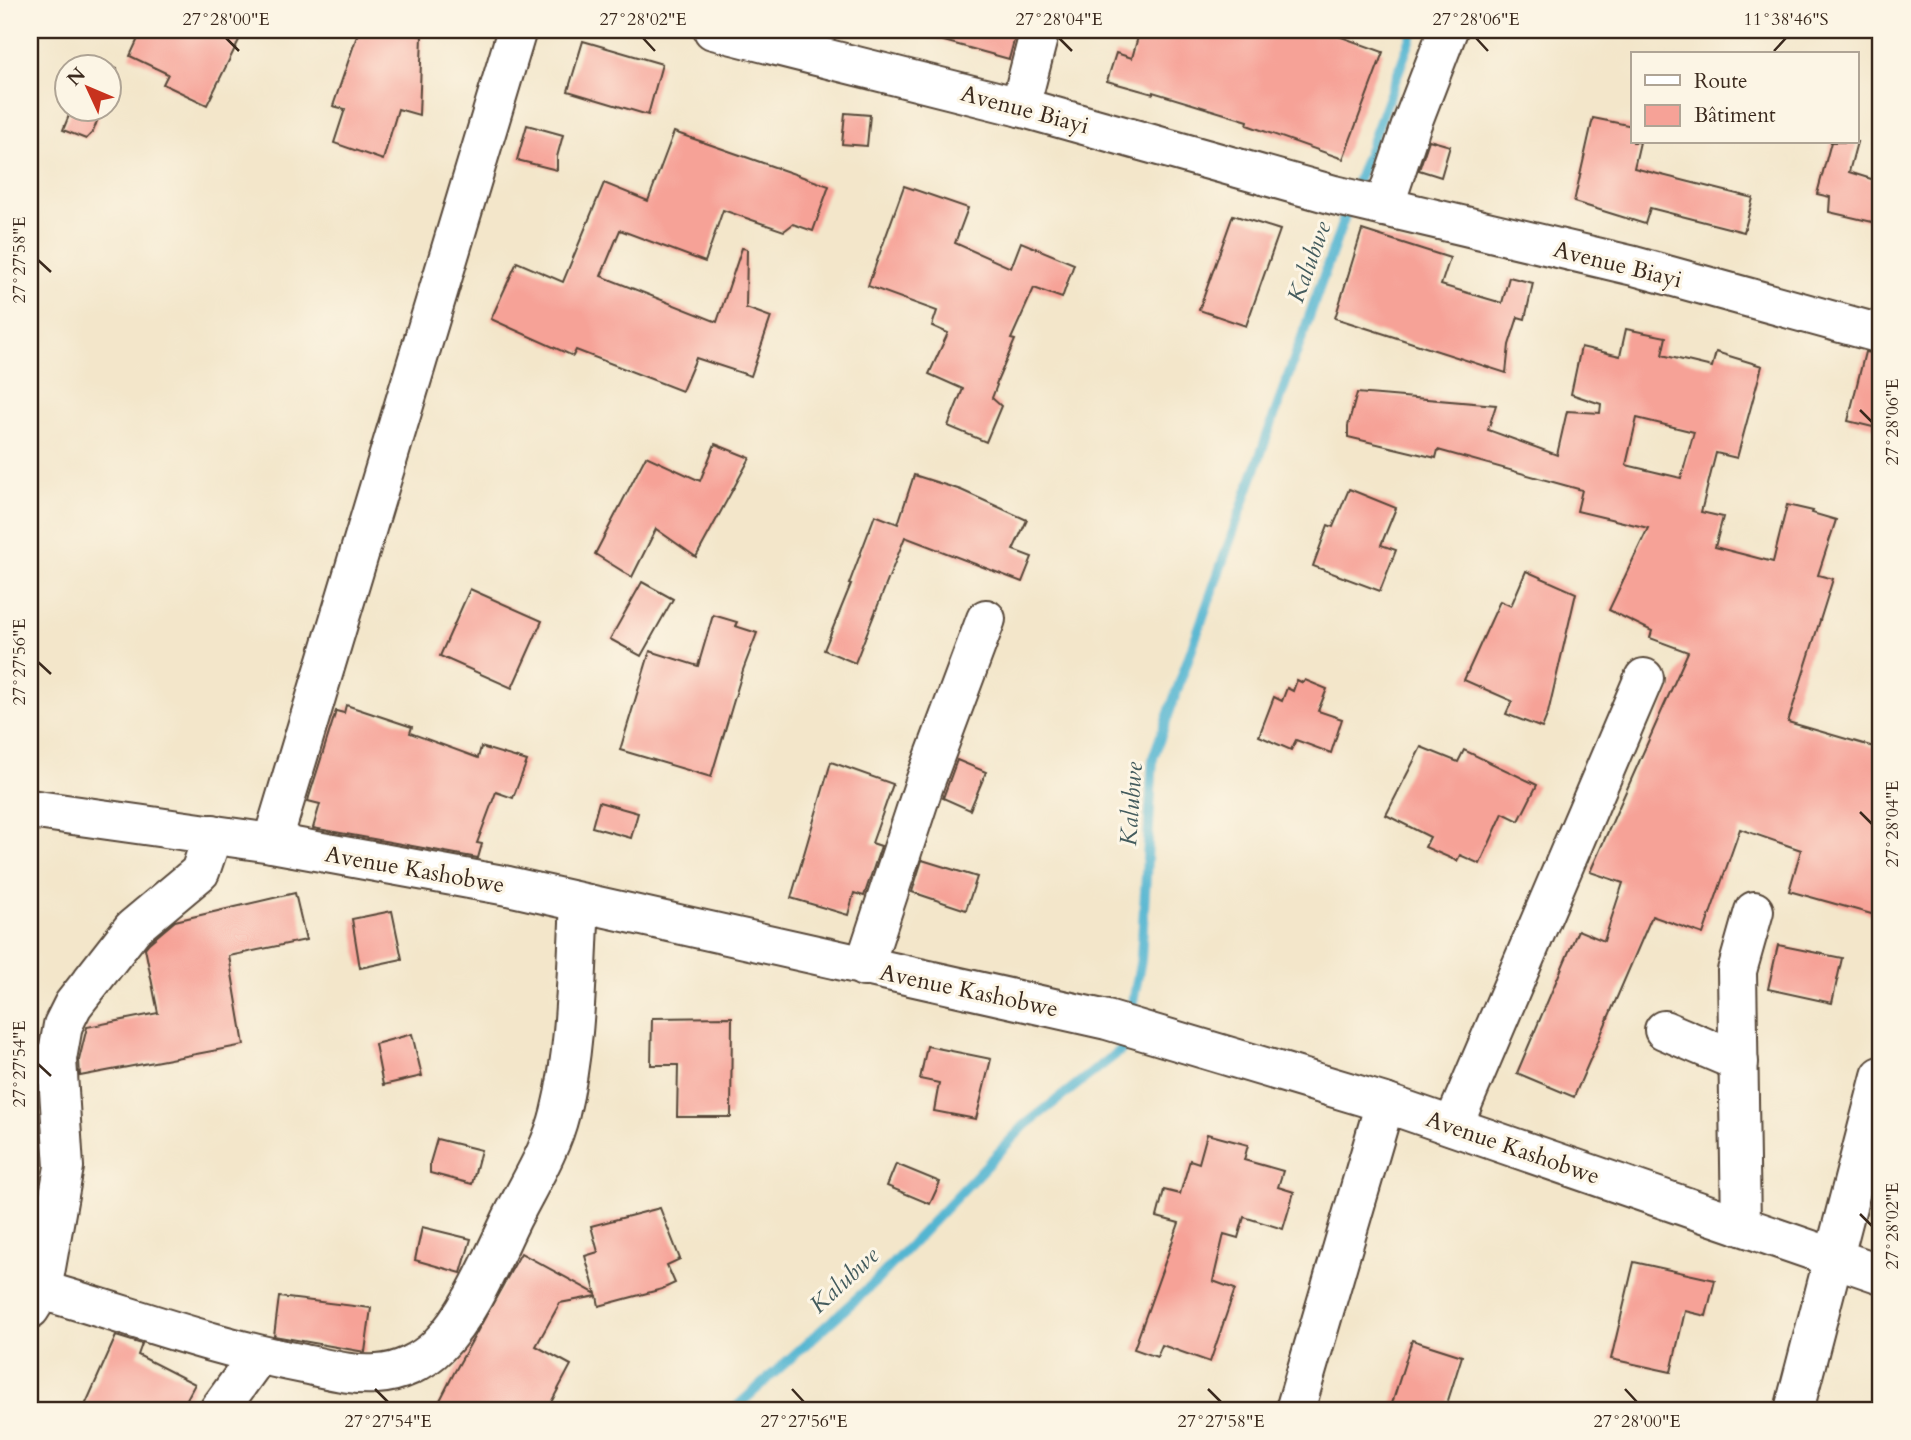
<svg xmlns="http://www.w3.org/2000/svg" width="1911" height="1440" font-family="Cardo,serif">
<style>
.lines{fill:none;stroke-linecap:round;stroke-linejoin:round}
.stream{stroke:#52b5d1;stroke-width:10}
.building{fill:#f6a297;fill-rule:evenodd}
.minor-casing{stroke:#574638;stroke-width:42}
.minor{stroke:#fff;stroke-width:38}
.ticks{fill:none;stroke:#3b2a1e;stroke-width:2.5}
.labels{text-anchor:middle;stroke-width:6;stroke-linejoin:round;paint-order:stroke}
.street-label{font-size:23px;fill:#3b2a1e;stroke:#fcf5e5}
.water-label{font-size:24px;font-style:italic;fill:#435b5d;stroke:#fcf5e5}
.neatline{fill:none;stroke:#3b2a1e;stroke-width:2.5}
.ticks-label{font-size:18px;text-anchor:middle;fill:#3b2a1e}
</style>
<rect width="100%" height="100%" fill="#fcf5e5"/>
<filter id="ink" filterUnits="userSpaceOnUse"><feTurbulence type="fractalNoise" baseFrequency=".0143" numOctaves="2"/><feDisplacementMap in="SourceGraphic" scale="14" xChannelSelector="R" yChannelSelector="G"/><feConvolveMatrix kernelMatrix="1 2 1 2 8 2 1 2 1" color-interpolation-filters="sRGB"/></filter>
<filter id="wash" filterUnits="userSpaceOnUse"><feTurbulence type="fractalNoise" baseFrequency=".00686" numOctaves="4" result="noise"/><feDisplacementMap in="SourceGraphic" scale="28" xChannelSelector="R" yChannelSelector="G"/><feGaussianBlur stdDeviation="1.57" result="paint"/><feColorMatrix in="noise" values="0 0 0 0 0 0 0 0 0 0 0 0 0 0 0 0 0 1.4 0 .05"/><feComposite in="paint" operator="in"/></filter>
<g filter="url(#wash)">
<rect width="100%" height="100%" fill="#f3e6ca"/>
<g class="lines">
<!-- stream -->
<g class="stream">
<path d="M1353,193L1414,30"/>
<path d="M1130,1019L1141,959L1153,758L1348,207"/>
<path d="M733,1410L876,1281L1025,1125L1125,1047L1127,1033"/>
</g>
</g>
<g id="blocks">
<!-- building -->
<g class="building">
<path d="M142,30H244L207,105L163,84L168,74L130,56Z"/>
<path d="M359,30H391L422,36L419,115L398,109L383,160L334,143L345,109L333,106Z"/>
<path d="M934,30H1017L1009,59L933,38Z"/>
<path d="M1140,30H1322L1383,52L1343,159L1247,125L1248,121L1153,92V94L1107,81L1116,53L1132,58Z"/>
<path d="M583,41L662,64L648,115L568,91Z"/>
<path d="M92,59L117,69L108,92V66H89Z"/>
<path d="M72,108H102L93,132L86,139L63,130Z"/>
<path d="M845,113L870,115L867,146L842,144Z"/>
<path d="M1593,118L1633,126V142H1640L1634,168L1753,198L1744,232L1650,208L1645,224L1574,202Z"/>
<path d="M527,125L563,135L557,157V170L517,160Z"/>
<path d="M674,132L829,186L813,231L793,224L784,231L723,210L705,262L620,230L601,276L717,322L742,248L747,249L746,308L771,317L751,376L696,358L682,391L576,350L573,356L491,319L517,262L563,282L604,183L648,201Z"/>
<path d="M1429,140L1450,146L1441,177L1419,170Z"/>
<path d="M1831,142H1857L1849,172L1881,182V224L1829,212L1830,197L1817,194Z"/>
<path d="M904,186L968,208L955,243L1011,268L1021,242L1074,264L1062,298L1034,288L1011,339L1015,340L996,384L997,385L992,398L1001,406L986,442L948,426L963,389L929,374L948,333L932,326L937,311L868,286Z"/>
<path d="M1233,215L1280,230L1246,326L1199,310Z"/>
<path d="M1362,230L1450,258L1441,285L1502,303L1509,277L1533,283L1525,319L1518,317L1509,345L1506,373L1335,318Z"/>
<path d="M1626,329L1666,337L1662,355L1712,367L1716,352L1762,366L1737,458L1716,453L1701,512L1723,517L1715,547L1773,562L1787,505L1813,511L1812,513L1836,520L1818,575L1833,579L1788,722L1881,749V891L1875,915L1789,891L1801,850L1740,829L1703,934L1652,916L1574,1097L1517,1073L1578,930L1604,941L1623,883L1590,872L1688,652L1650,638L1652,631L1609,610L1648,528L1577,511L1582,490L1438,450L1436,458L1348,437V426L1357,393L1496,405L1488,430L1557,455L1567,411L1600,413L1601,404L1571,394L1581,347L1620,356ZM1637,418L1694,432L1681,478L1626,465Z"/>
<path d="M1865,352L1881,355V429L1848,421Z"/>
<path d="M715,444L750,458L696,557L656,529L632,577L595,554L646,456L700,481Z"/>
<path d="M914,475L961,490L1027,520L1013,550L1032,557L1022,582L905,537L855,663L824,650L851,584H849L875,515L898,524Z"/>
<path d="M1349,489L1396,508L1381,545L1396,550L1380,591L1313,566L1328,525L1333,527Z"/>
<path d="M1526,571L1576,593L1548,713L1542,728L1506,714L1512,701L1464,680L1500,601L1511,606Z"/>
<path d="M642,582L673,599L641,656L610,639Z"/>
<path d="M470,589L542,621L512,688L440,656Z"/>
<path d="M713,615L737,622L735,626L757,633L743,670L711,777L620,750L650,651L698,666Z"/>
<path d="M1297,680L1303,683L1305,680L1327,689L1318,711L1342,719L1331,753L1296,740L1291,750L1259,736L1274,697L1282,701L1287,688L1293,691Z"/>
<path d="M346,705L412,727L410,733L478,758L481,747L527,761L513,798L496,792L477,843L482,844L478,858L313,828L320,804L308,801L309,797L336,711L344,713Z"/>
<path d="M1421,747L1458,762L1464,750L1537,785L1519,821L1503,813L1480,864L1460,855L1457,861L1425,847L1430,837L1386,815Z"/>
<path d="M957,760L986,772L970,810L943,798Z"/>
<path d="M831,762L893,784L872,843L881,846L864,896L854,893L848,915L791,898Z"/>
<path d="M599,802L638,813L631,838L592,827Z"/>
<path d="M922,860L977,877L966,910L912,892Z"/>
<path d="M295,893L306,940L229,956L244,1045L80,1076L79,1060L87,1027L158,1013L145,948L149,943L175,921Z"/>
<path d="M392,911L402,959L360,968L352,919Z"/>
<path d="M1778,945L1842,958L1832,1003L1768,989Z"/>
<path d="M732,1017L731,1117H677L678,1065H651L652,1018Z"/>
<path d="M412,1034L422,1076L383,1085L375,1044Z"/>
<path d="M927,1046L991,1059L976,1119L934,1111L939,1083L920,1079Z"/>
<path d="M1207,1134L1248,1145L1244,1160L1283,1171L1278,1187L1294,1192L1283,1229L1244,1217L1238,1238L1224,1234L1213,1281L1235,1289L1210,1362L1162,1345L1157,1357L1134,1349L1179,1223L1157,1217L1164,1190L1180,1194L1190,1160L1199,1163Z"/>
<path d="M437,1139L481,1150L472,1184L430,1173V1163Z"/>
<path d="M896,1164L940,1182L930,1204L887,1186Z"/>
<path d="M660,1208L680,1259L667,1265L675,1283L662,1289L599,1306L597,1296L560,1303L536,1346L571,1365L547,1410H435L454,1373L521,1253L596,1294L585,1256L598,1252L591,1226Z"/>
<path d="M422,1227L471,1239L461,1273L415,1260Z"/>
<path d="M1634,1262L1715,1280L1706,1316L1685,1311L1671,1372L1611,1359Z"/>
<path d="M279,1297L371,1308L365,1352L274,1336Z"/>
<path d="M116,1336L142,1344L138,1355L195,1384L181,1410H83Z"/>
<path d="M1412,1340L1462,1356L1445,1410H1390Z"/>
</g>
</g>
</g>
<g filter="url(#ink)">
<use href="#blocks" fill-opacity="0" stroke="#574638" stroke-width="2"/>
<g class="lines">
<defs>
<g id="minor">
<path d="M713,30L1020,107L1334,195L1634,266L1881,334"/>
<path d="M1020,107L1040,30"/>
<path d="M1384,207L1411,126L1448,30"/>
<path d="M30,809L272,843L508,886L1107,1020L1385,1103L1881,1274"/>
<path d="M272,843L517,30"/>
<path d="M864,967L925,782L986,619"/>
<path d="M1664,1030L1739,1062"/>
<path d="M1453,1126L1644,678"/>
<path d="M1741,1226L1737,971L1754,911"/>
<path d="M30,1287C121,1312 211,1347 304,1364C328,1369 353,1376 377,1374C399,1373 422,1362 438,1346C470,1314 492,1259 512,1218C529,1184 551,1150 560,1113C577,1044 576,973 580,903"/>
<path d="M30,1309L42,1290L64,1167L57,1059L63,1025L73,1005L133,928L200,872L213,834"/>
<path d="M219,1410L258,1356"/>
<path d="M1295,1410L1385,1103"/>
<path d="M1794,1410L1881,1076"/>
</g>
</defs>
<!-- minor casing -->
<use href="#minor" class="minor-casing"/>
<!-- minor -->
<use href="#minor" class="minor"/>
</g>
</g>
<!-- ticks -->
<path class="ticks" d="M226,38L239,51M643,38L655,51M1059,38L1072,51M1476,38L1488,51M1774,51L1786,38M38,260L51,272M1860,410L1872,422M38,662L51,674M1860,812L1872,824M38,1064L51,1076M1860,1214L1872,1226M375,1389L388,1402M792,1389L804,1402M1208,1389L1221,1402M1625,1389L1637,1402"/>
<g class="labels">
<!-- street labels -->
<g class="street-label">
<text transform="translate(1025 109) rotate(15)" y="8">Avenue Biayi</text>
<text transform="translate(1618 264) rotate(14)" y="8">Avenue Biayi</text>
<text transform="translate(415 869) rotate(10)" y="8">Avenue Kashobwe</text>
<text transform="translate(969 990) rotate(12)" y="8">Avenue Kashobwe</text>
<text transform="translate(1513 1147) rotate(19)" y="8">Avenue Kashobwe</text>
</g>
<!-- water labels -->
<g class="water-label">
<text transform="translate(1309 262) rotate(-70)" y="8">Kalubwe</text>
<text transform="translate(1131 804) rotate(-86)" y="8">Kalubwe</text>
<text transform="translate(844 1280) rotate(-43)" y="8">Kalubwe</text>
</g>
</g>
<!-- margin -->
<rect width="1911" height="1440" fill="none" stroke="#fcf5e5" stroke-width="77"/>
<!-- legend -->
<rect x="1631" y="52" width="228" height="91" fill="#fcf5e5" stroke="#afa495" stroke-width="2"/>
<rect x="1645" y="75" width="35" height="10" fill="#ffffff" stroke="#afa495" stroke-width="2"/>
<text x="1694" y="88" font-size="21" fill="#3b2a1e">Route</text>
<rect x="1645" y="105" width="35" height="21" fill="#f6a297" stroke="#afa495" stroke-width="2"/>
<text x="1694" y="122" font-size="21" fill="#3b2a1e">Bâtiment</text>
<!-- north arrow -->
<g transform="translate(88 88) rotate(314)"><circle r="33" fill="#fcf5e5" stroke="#afa495" stroke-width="2"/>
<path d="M0-5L12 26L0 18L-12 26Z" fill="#c8321e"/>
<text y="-10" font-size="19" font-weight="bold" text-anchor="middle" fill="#3b2a1e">N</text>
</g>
<rect x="38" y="38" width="1834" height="1364" class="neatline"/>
<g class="ticks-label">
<text x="226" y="25">27°28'00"E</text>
<text x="643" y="25">27°28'02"E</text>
<text x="1059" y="25">27°28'04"E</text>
<text x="1476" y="25">27°28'06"E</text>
<text x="1786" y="25">11°38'46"S</text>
<text transform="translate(19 260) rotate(-90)" y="6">27°27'58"E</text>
<text transform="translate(1892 422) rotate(-90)" y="6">27°28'06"E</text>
<text transform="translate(19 662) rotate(-90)" y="6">27°27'56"E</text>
<text transform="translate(1892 824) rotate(-90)" y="6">27°28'04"E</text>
<text transform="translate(19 1064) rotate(-90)" y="6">27°27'54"E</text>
<text transform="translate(1892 1226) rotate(-90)" y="6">27°28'02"E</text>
<text x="388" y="1427">27°27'54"E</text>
<text x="804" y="1427">27°27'56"E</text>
<text x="1221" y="1427">27°27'58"E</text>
<text x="1637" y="1427">27°28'00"E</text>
</g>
</svg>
